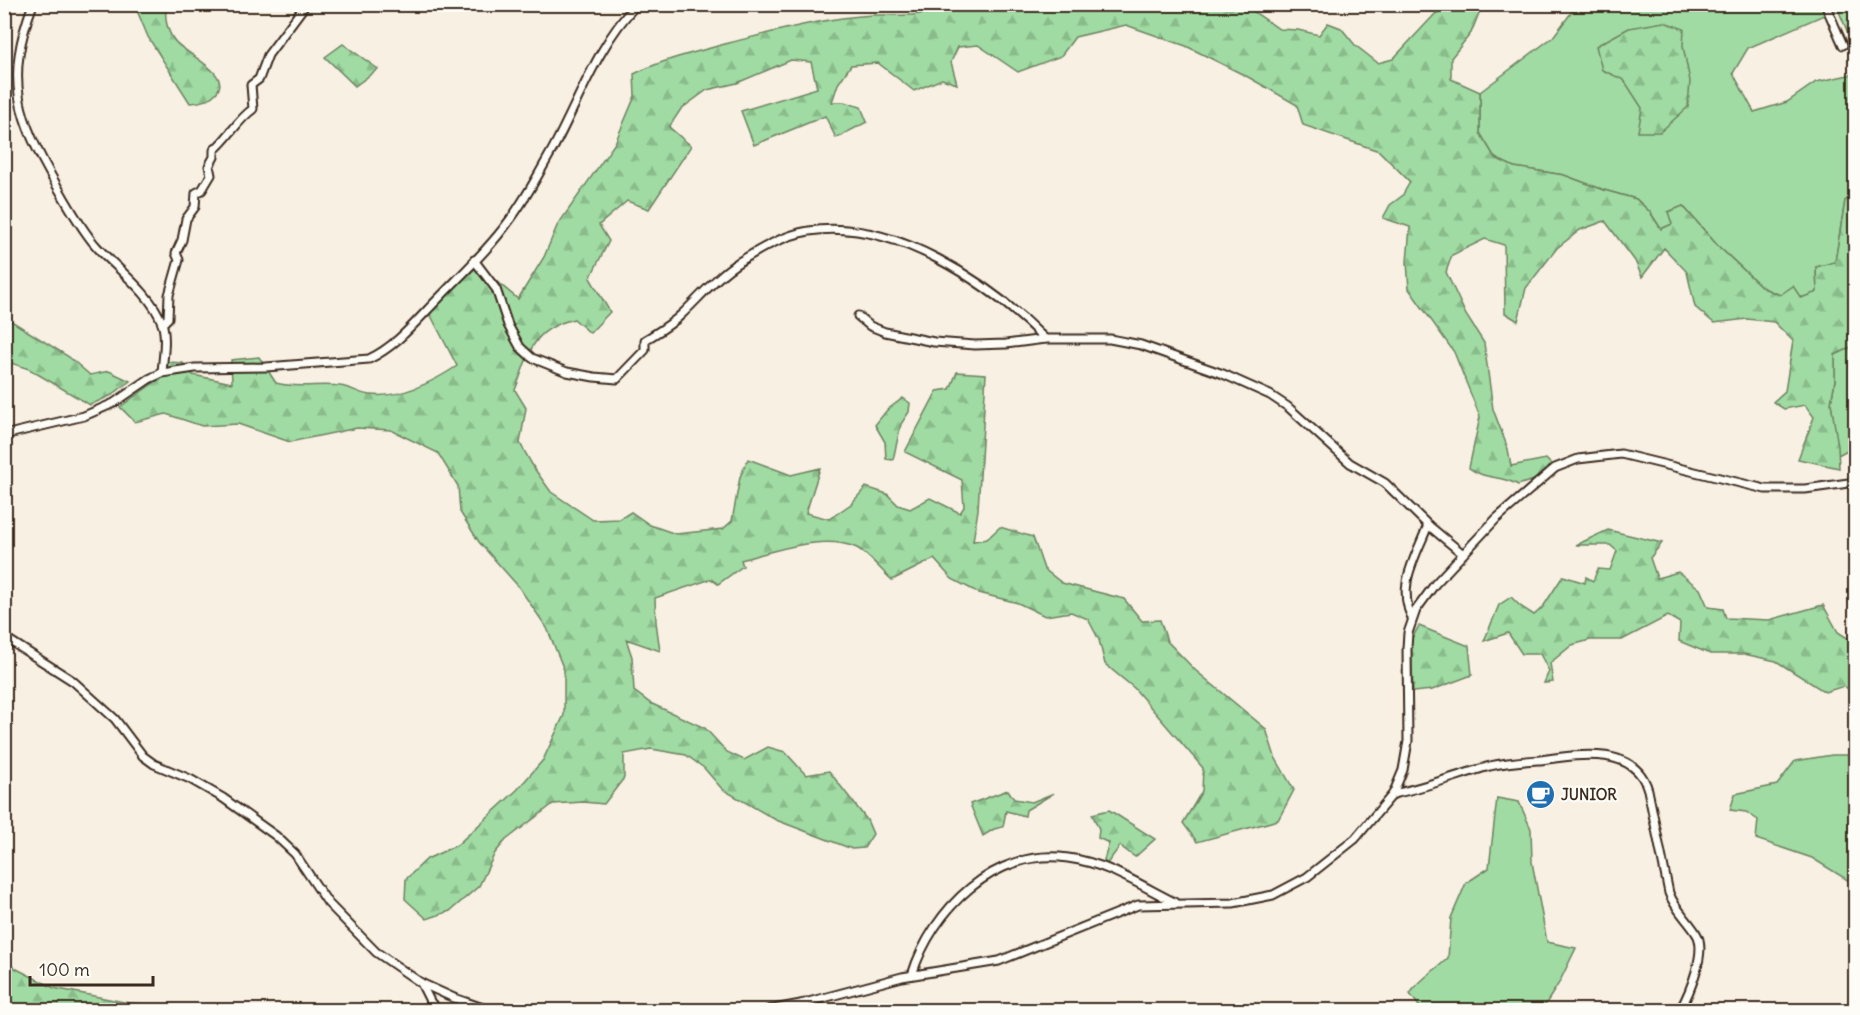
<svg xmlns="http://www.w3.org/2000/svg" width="1860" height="1015" font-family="Delius,sans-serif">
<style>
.green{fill:#9fdba2;stroke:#6d8260;stroke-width:1.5}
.forest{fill:url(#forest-firs);stroke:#6d8260;stroke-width:1.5}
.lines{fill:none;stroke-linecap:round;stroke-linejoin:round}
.street-casing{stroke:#3b2a1e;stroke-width:11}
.street{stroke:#fdfcf7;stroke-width:7}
.labels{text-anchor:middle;stroke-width:4.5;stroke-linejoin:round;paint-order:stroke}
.poi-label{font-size:15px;font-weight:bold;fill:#3b2a1e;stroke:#fdfcf7;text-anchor:start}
</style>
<defs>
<pattern id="forest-firs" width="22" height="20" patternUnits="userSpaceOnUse" patternTransform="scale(1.5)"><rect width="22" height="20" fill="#9fdba2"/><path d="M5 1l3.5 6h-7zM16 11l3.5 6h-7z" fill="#8abc8b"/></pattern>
</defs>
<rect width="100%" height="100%" fill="#f8f0e3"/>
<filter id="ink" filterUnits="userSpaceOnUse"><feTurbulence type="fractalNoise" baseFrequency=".0167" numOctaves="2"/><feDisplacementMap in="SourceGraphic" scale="12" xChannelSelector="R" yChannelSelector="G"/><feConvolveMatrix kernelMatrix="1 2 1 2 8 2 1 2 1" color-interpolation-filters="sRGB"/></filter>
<g filter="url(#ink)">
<!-- green -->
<g class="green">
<path d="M1577,5H1841L1838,9L1748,48L1733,73L1754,112L1787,102L1816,82L1853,74L1855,76V194L1845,201L1835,262L1816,267L1817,293L1801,298L1780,295L1763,288L1717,245L1683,206L1673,224L1661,229L1650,212L1636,199L1604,190L1564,175L1514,167L1495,158L1480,133V92L1553,37Z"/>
<path d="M1855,343V446L1838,455L1831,403L1835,380V355L1854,346Z"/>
<path d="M1832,755H1855V879L1849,881L1812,858L1756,839L1758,820L1746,812L1730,810L1735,794L1777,785L1795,761Z"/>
<path d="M1497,798L1519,802L1531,829L1532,862L1547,942L1576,948L1559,983L1542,1010H1422L1410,994C1419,979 1435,971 1448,958L1451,918L1466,883L1489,868Z"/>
</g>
<!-- forest -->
<g class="forest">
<path d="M943,4L1244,5L1279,29L1298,30L1319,35L1328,23L1341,28L1355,45L1378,63L1393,59L1435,14L1450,5H1487L1481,8L1471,33L1451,58V79L1480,92V133L1495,158L1514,167L1564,175L1604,190L1636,199L1650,212L1661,229L1672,224L1668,212L1683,206L1717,245L1763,288L1780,295L1793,286L1801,298L1817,292L1816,267L1835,262L1845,201L1855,194V343L1854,346L1835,355V380L1831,403L1838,446L1839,468L1798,459L1814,417L1805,405L1784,409L1773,402L1785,391L1793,341L1774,322L1747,319L1714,323L1695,307L1687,272L1664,248L1642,277L1635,261L1605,221L1580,230L1557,248L1526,288L1518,321L1505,313L1504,245L1485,239L1452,255L1446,272L1466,315L1484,343L1493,409L1508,449L1511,466L1546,459L1551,464L1537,479L1518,485C1502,475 1484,480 1469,468L1480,417L1454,352L1409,289L1407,262L1410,227L1383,218L1390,205L1402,196L1410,182L1379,151L1303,125L1297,105L1248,77L1186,46L1126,25L1075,37L1061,56L1018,72L978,45L958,47L951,62L957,84L942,79L914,91L878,63L851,65L838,84L832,102H844L861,107L867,122L836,138L825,116L754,145L741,111L817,88L811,62L791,60L737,83L707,90L681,109L669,127L691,146L649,209L627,201L599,225L609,241L590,278L610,312L590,333L574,319C530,330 530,353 515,390L526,408L520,443L534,468L551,492L593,520L620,519L631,512L650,525L676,534L723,529L732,521L740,477L748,459L791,475L820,468L806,513L829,519L851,504L866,487L887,494L898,505L910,509L930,498L960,513L964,507L962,480L905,452L937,391L950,389L957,372L986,374L978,510L973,541L987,539L1000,527L1033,537L1044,569L1062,583L1124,599L1142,621L1160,620L1167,641L1195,670L1266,729L1275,757L1294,790L1278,820L1197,842L1183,823L1202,791L1203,768L1134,688L1105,664L1099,640L1088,619L1071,612L1045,616L1018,603L979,593L952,579L934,559L892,580C882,571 868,554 857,548C825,533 773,551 741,560L743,566L718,584L711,579L655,598L656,622L660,651L626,639L632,657L634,691L650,703L705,728L727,752L744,760L768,747L785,752L806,775L829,771L867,820L873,834L864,848L852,849L776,820L722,789L704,768L686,755L651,749L624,754V778L604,804L583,802L553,804L506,840L495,853L479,886L450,911L427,919L405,899L406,879L427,859L457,845L517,790L543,760L564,715V670L547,628L518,586L479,542L460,512L458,486L438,453L391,430L357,428L290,442L238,424L202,426L166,414L135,422L120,407L159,379L168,362L183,363L193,375L232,383L231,360L259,357L276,383C298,389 319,383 340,386C351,387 361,395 371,395C401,398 433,382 457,366L429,312L478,266L518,299L544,257L557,226L615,143L635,96L634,74C664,59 696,52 729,43C777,31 823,18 873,15C894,14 926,20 943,4Z"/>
<path d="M136,5H166C165,18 166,29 174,40C182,53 234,73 216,93C209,100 199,103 190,103L148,37L136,8Z"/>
<path d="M1841,5H1855V50L1838,9Z"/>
<path d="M1664,22L1684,29L1683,46L1690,81L1688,107L1660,132H1638L1642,108L1624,80L1602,70L1596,46L1629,28Z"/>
<path d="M343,44L378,69L355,86L325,57Z"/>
<path d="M5,317L69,357L90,375L109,371L130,381L112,395L90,405L29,369L5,361Z"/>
<path d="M903,398L910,403L909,412L901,424L893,460L886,459L885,442L875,425L887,410Z"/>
<path d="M1608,530L1662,543L1650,558L1657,578L1678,572L1700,589L1708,607L1723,609L1726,618L1769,620L1823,605L1838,632L1855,643V694L1844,686L1825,692L1776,661L1744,654H1710L1679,641L1680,623L1668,616L1622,640H1590L1572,645L1550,663L1553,682L1544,683L1549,671L1540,654H1522L1508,633L1484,641L1499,605L1511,597L1520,606L1534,615L1543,607L1563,576L1585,583L1586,577L1593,581L1598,569L1610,570L1617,551L1610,545H1576Z"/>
<path d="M1419,626L1469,646L1472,675L1432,690L1413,692L1411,640Z"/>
<path d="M1008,790L1014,799L1032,802L1054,793L1026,810L1025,816L1006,811L1003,827L994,829L983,836L970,804Z"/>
<path d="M1109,810L1155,839L1135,857L1120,846L1106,865L1104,860L1109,843L1098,838L1099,829L1092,814Z"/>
<path d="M5,963L54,988L129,1003L216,1009L220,1010H5Z"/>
</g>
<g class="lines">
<defs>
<g id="street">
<path d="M33,4C4,81 18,118 57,186C69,206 81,229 97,247C117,269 152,294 162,323C167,338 163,357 162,373"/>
<path d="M1825,4L1843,45"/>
<path d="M474,260L496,289L508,325L520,347L532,358L567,372L594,377L617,379L645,350V340C658,332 671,325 682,314C701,296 717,276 739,262C760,249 784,235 809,231C894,218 988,282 1045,339"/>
<path d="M858,316L870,326L885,332L934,342L975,345L1006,344L1045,339H1110L1141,345L1223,374L1270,395L1288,407L1350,463L1385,483L1428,525L1463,554"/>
<path d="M162,324L168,318L169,295L179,260L176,253L182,240L186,219L195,207L196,193L202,190L211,175L209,166L214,157V150C229,138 237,120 253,109L251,85L259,79L268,55L306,4"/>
<path d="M4,435L84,416L114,403L149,379L162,373L195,368L266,367L369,359C397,346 417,320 438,299C462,274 489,249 509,221C525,200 537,177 550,154C578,104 596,46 637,4"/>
<path d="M1412,618C1396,585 1416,557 1428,525"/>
<path d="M4,637L73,681L115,719L143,756L154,764L190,779L223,798L276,836L295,854L328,903L376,952L421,983L454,998L489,1010"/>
<path d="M1393,794C1426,787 1458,775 1490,766C1506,762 1524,761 1540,760C1576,755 1635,744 1648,790L1669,893C1675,909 1687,919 1696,933C1708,950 1689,994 1680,1010"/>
<path d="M912,975C932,910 995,847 1068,858C1107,863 1140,885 1174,902"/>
<path d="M421,983L431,1003L439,1010"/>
<path d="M801,1004L809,1010"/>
<path d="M768,1010L801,1004L902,977L999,961L1138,905L1233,903L1273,895L1307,877L1355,839L1393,794L1403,770L1408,741L1407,648L1408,633L1416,610L1435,584L1496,519L1555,468L1578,459L1621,454L1765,489H1805L1856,482"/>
</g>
</defs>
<!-- street casing -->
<use href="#street" class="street-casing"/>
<!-- street -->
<use href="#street" class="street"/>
</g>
</g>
<!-- icons -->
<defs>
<symbol id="cafe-disc" viewBox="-11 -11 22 22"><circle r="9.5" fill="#1f6fb2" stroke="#fdfcf7"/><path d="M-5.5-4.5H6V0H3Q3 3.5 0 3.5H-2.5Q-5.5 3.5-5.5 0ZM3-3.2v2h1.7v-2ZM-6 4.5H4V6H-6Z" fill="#fff"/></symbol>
</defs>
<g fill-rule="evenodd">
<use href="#cafe-disc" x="1524" y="778" width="33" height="33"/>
</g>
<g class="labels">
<!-- poi labels -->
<g class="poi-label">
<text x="1561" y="800">JUNIOR</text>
</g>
</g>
<!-- margin -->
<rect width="1860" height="1015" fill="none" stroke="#fdfcf7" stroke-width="24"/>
<rect x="12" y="12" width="1836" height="991" fill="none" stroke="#3b2a1e" stroke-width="2" filter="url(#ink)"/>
<!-- scale -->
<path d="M30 976v9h123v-9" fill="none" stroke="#3b2a1e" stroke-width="3"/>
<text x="39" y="976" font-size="18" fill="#3b2a1e" stroke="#fdfcf7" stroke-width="4.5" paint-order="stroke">100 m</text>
</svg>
